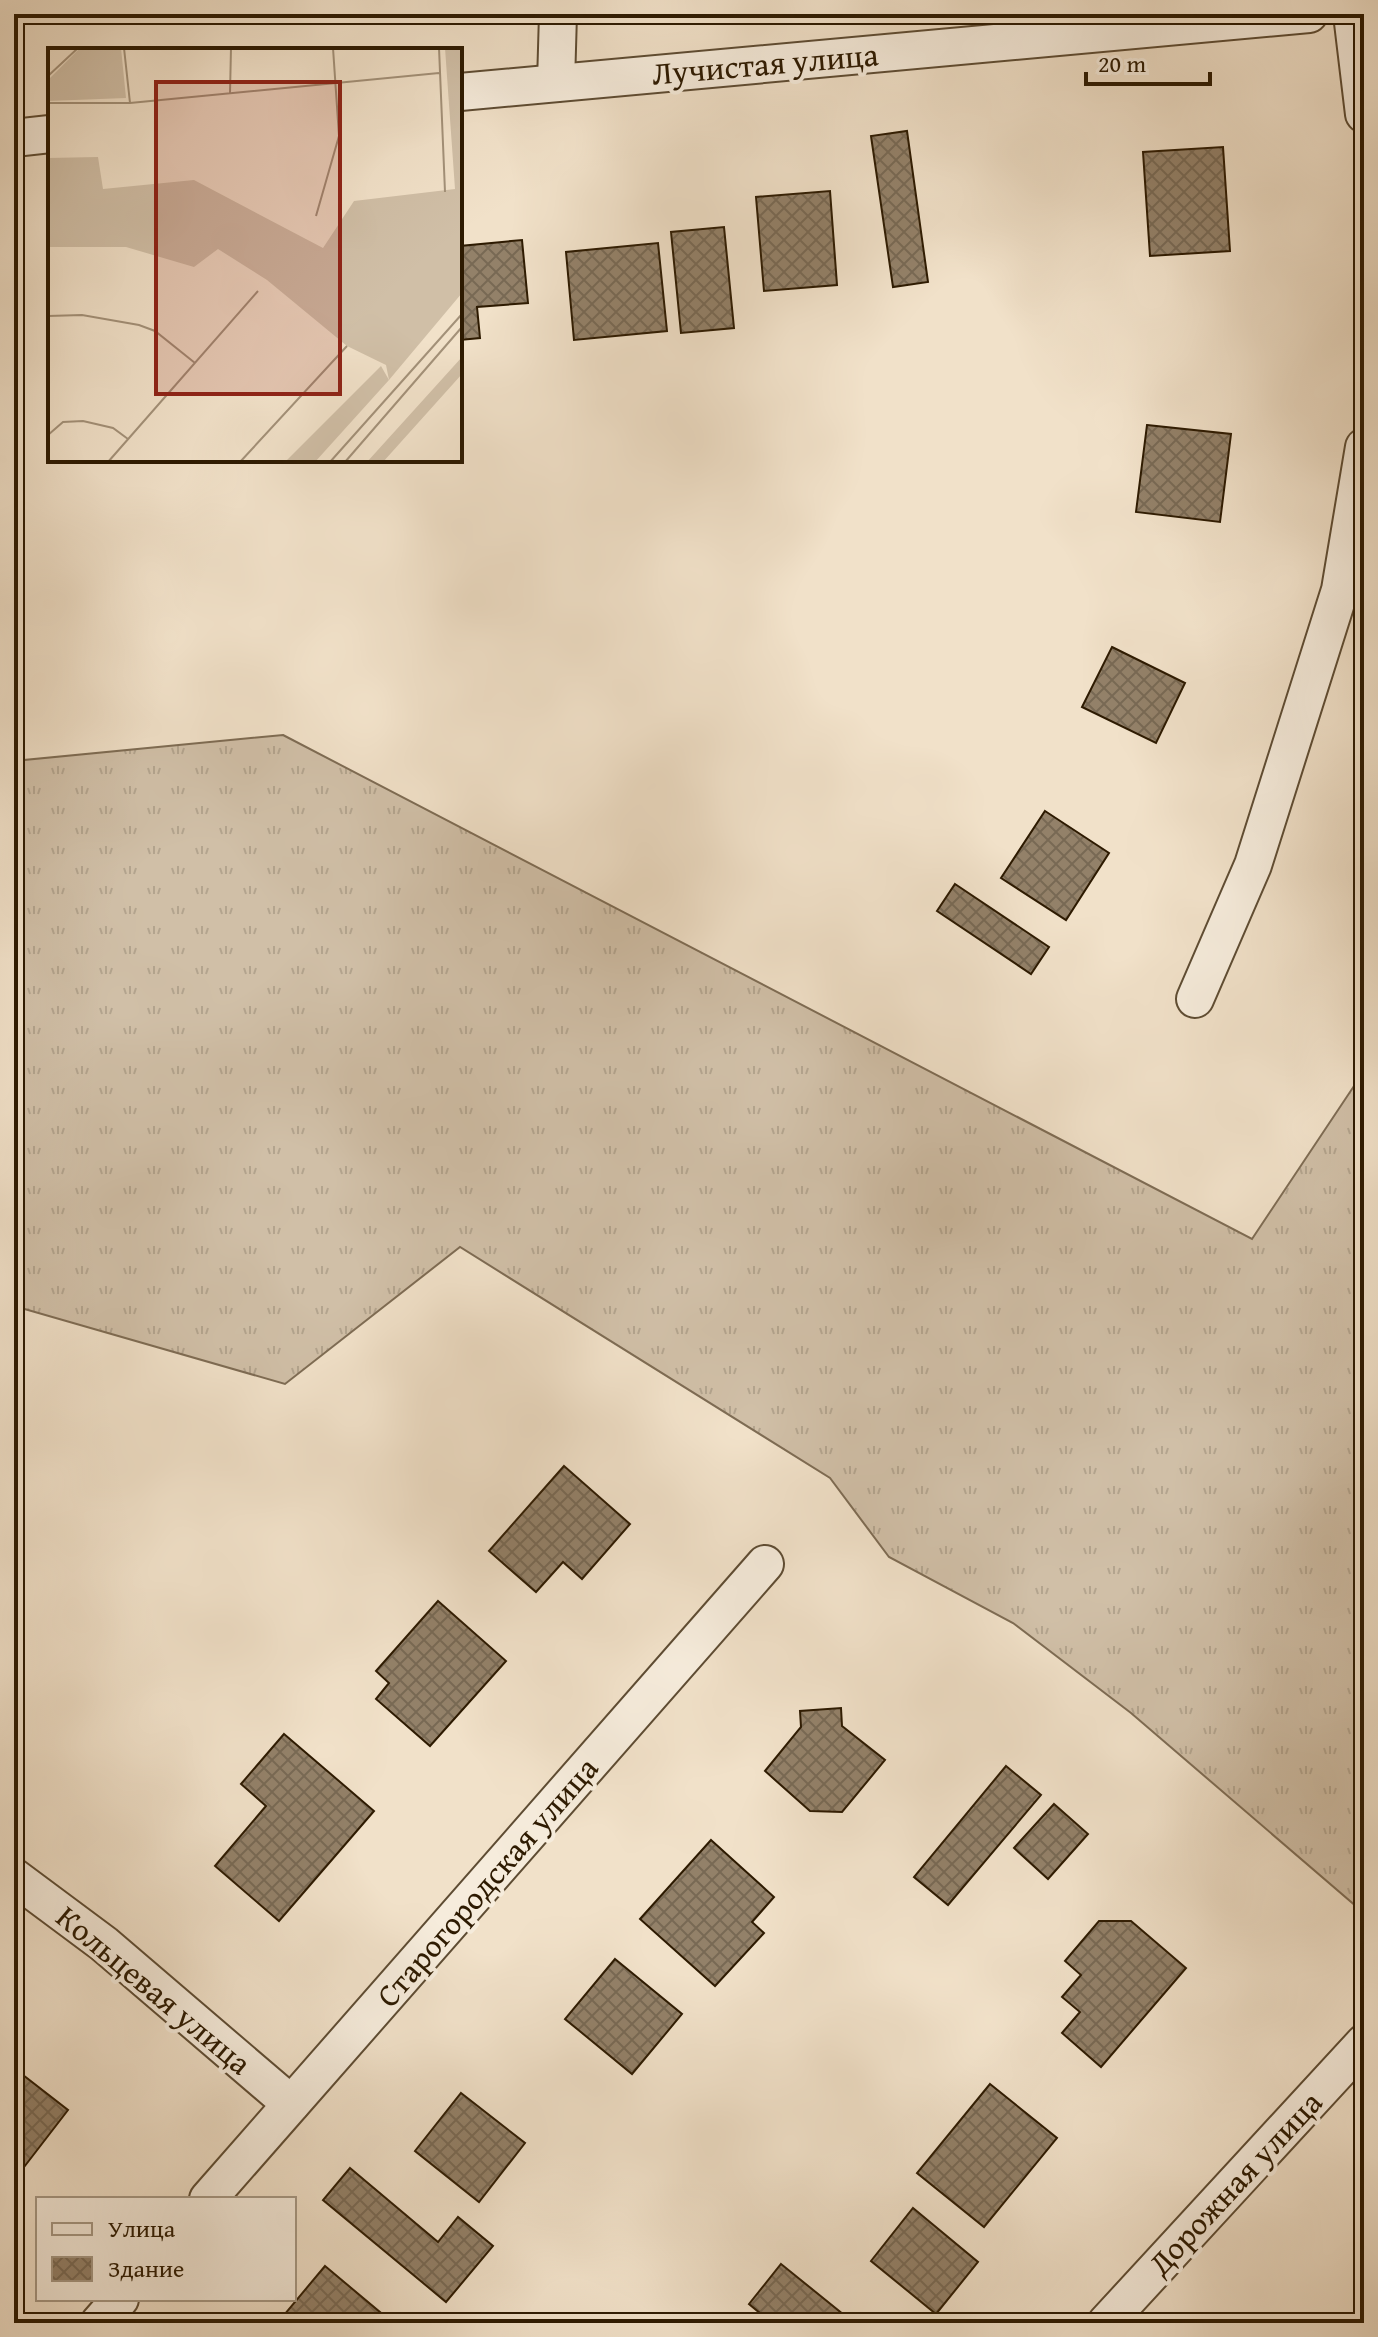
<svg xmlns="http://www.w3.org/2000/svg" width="1378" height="2337" font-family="'Gentium Book Plus',serif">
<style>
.grass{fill:url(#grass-tufts);stroke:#7e6c54;stroke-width:2}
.building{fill:url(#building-cross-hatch);stroke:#2d1a01;stroke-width:2}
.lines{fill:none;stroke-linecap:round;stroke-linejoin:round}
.street-casing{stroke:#5e4c33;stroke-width:40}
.street{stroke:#f6ecdc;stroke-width:36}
.labels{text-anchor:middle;stroke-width:8;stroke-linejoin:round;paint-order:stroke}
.street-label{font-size:32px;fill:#2d1a01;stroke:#f6ecdc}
.inset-road{fill:none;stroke:#a39179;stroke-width:2}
.view{fill:#8f2418;fill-opacity:0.15;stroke:#8f2418;stroke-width:4}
.inset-edge{fill:none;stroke:#2d1a01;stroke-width:4}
</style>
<defs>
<pattern id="grass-tufts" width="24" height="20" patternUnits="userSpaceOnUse" patternTransform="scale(2)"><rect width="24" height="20" fill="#d0bfa7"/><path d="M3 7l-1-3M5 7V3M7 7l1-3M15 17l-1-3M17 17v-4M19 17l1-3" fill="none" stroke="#b3a48e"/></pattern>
<pattern id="building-cross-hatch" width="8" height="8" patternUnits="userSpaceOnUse" patternTransform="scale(2)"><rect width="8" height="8" fill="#938169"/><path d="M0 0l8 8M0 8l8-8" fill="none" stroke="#786954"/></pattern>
</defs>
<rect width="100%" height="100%" fill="#f1e1c9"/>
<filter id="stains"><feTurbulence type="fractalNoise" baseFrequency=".0025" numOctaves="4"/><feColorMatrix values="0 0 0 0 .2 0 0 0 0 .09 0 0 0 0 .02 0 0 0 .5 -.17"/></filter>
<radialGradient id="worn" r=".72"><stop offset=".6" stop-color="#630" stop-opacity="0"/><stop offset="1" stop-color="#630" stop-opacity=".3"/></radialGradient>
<!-- grass -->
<path class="grass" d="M283,735L1252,1239L1364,1071V1913L1131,1713L1013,1623L889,1557L830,1478L460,1247L285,1384L14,1306V761Z"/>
<!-- building -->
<g class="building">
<path d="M907,131L928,282L893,287L871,136Z"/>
<path d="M1223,147L1230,251L1150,256L1143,152Z"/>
<path d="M830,191L837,285L764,291L756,197Z"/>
<path d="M724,227L734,328L681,333L671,232Z"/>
<path d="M522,240L528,303L477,307L480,338L460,340V246Z"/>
<path d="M658,243L667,331L574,340L566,252Z"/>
<path d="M1147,425L1231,434L1220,522L1136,512Z"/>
<path d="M1112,647L1185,683L1156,743L1082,707Z"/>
<path d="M1045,811L1109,853L1066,920L1001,878Z"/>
<path d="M955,884L1049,947L1031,974L937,911Z"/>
<path d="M564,1466L630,1524L582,1579L563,1562L536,1592L489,1551Z"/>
<path d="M438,1601L506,1661L430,1746L376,1699L389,1683L376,1671Z"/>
<path d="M841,1708L842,1726L885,1760L842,1812L810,1811L765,1771L801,1727L800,1711Z"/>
<path d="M284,1734L374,1811L279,1921L215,1866L266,1806L241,1784Z"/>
<path d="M1006,1766L1041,1795L948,1905L914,1877Z"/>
<path d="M1054,1804L1088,1834L1048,1879L1014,1848Z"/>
<path d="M711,1840L774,1897L752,1922L764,1933L715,1986L640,1919Z"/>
<path d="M1099,1921H1131L1186,1968L1101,2067L1062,2033L1080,2012L1062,1997L1081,1975L1065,1961Z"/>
<path d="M615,1959L682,2014L632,2074L565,2019Z"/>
<path d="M14,2068L68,2110L21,2171L14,2166Z"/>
<path d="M990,2084L1057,2138L984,2227L917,2173Z"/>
<path d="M461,2093L525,2143L479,2202L415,2151Z"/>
<path d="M350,2168L438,2242L458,2217L493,2246L446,2302L323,2200Z"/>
<path d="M913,2208L978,2262L936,2314L871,2261Z"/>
<path d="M781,2264L854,2323H772L749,2304Z"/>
<path d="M325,2266L387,2318L383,2323H294L284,2315Z"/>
</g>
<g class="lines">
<defs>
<g id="street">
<path d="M1352,14L1364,114"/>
<path d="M556,83L558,14"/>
<path d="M460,92L1309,14"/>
<path d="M14,138L50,134"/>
<path d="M1195,999L1253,865L1340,590L1364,447"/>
<path d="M14,1877L104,1944L291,2104"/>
<path d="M208,2199L765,1564"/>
<path d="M99,2323L120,2299"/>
<path d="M1106,2323L1364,2043"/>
</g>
</defs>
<!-- street casing -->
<use href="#street" class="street-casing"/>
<!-- street -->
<use href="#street" class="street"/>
</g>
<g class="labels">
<!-- street labels -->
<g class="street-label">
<text transform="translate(765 64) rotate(-5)" y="11">Лучистая улица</text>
<text transform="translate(487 1882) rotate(-49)" y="11">Старогородская улица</text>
<text transform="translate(154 1990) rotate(40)" y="11">Кольцевая улица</text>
<text transform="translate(1235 2183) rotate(-47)" y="11">Дорожная улица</text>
</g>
</g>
<!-- overview -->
<g transform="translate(48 48)">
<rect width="414" height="414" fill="#f1e1c9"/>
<path d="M397,0H414V245L341,332L338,317L299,298L219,232L170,201L146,219L78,199H0V110L50,109L55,141L146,132L275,200L306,153L407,141Z" fill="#d0bfa7"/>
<path d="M32,0H73L78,50L0,53V32ZM414,309V326L335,414H319ZM333,318L341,332L267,414H237Z" fill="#d0bfa7"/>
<path d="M51,0L68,1L66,35L49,34Z" fill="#d0bfa7"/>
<path class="inset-road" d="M76,0L82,55M391,0L397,144M0,28L30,0M182,45L183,0M0,55H82L391,25M268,168L291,88L285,0M0,268L34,267L91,277L107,283L147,315M0,387L15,374L35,373L65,380L80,391M60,414L210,243M192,414L299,298M282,414L414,266M297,414L414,279"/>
<path class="view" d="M108,34H292V346H108Z"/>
<rect width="414" height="414" class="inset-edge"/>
</g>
<!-- margin -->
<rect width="1378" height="2337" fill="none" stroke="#f1e1c9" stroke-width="48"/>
<rect x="16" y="16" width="1346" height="2305" fill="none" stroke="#2d1a01" stroke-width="4"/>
<rect x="24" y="24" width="1330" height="2289" fill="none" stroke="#2d1a01" stroke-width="2"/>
<!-- legend -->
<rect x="36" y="2197" width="260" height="104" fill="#f6ecdc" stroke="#a69884" stroke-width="2"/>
<rect x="52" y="2223" width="40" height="12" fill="#f6ecdc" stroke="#a69884" stroke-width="2"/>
<text x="108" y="2237" font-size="24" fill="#2d1a01">Улица</text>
<rect x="52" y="2257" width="40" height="24" fill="url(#building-cross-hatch)" stroke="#a69884" stroke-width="2"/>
<text x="108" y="2277" font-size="24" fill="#2d1a01">Здание</text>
<!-- scale -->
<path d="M1086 72v12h124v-12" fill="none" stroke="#2d1a01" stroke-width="4"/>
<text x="1098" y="72" font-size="24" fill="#2d1a01" stroke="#f6ecdc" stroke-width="6" paint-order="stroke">20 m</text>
<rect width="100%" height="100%" filter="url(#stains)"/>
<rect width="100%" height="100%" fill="url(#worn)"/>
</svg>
